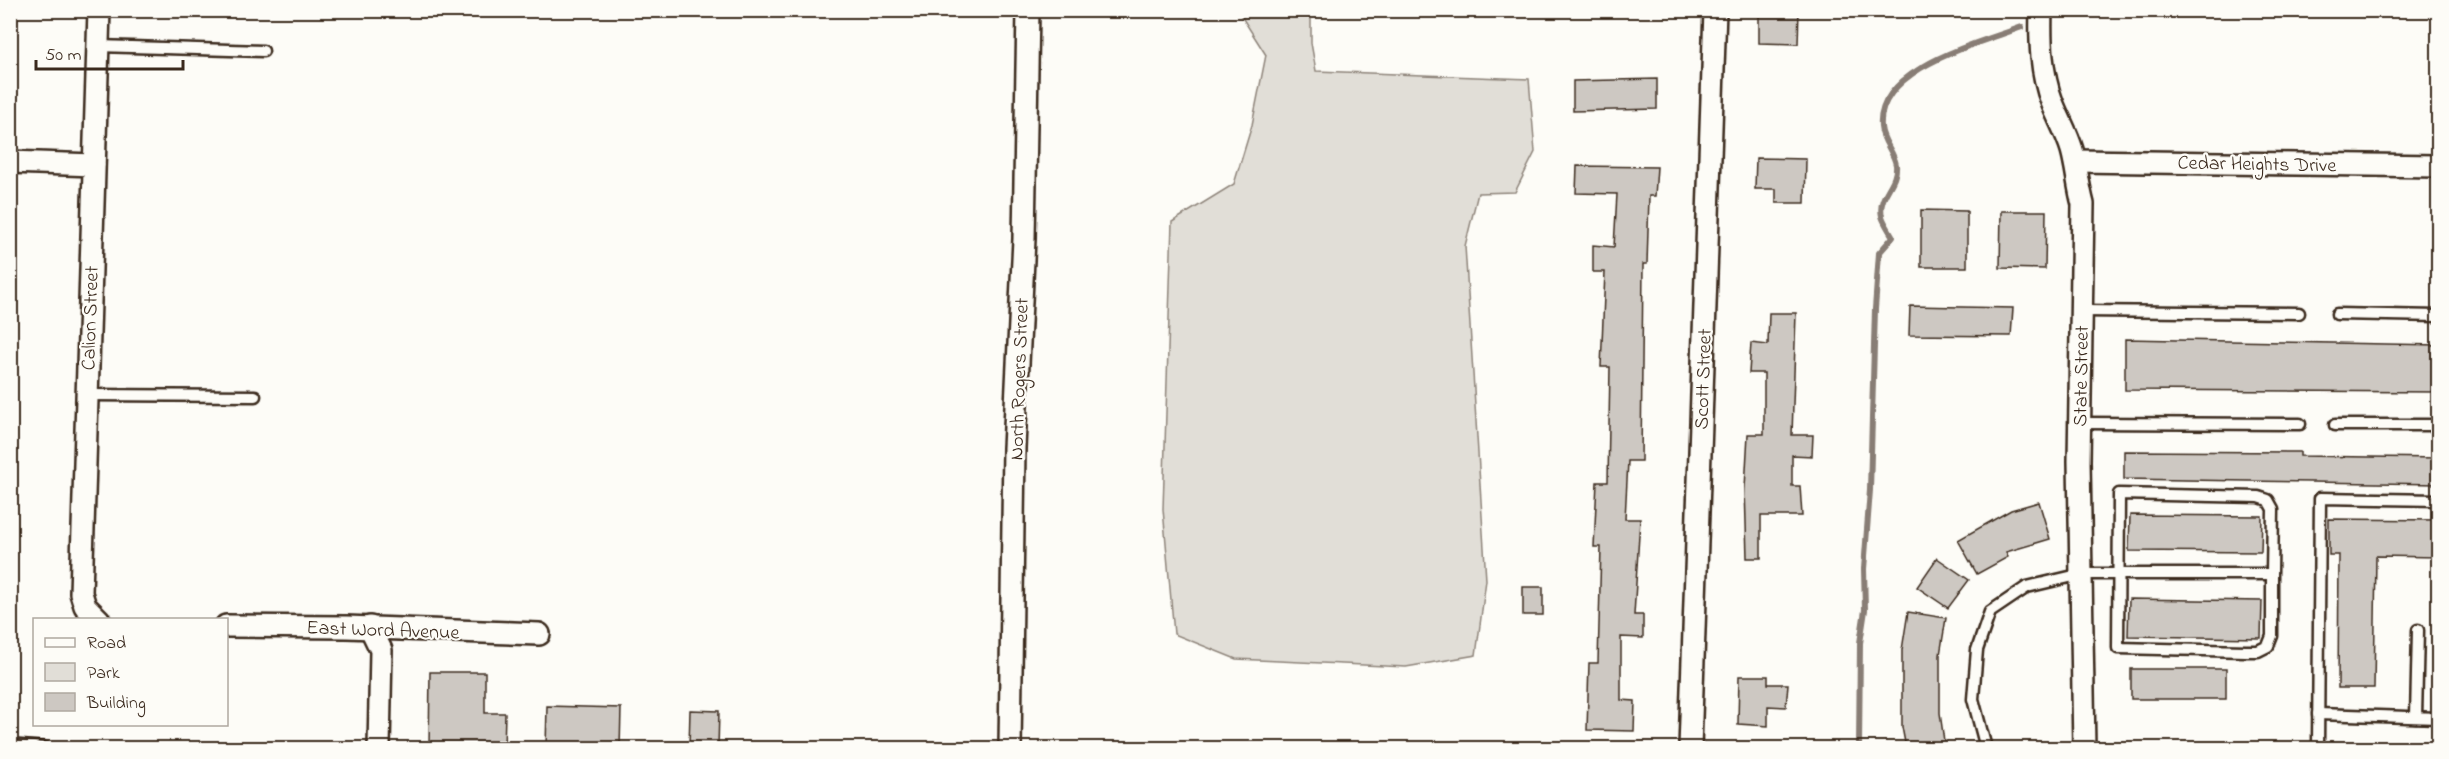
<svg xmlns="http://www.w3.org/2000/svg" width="2449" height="759" font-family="'Indie Flower',sans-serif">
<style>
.green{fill:#e1ded7;stroke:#8e847a;stroke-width:1.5}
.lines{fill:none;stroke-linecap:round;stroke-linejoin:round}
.stream{stroke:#887d74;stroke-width:6}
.building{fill:#cdc8c2;stroke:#3b2a1e;stroke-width:1.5}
.lane-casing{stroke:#3b2a1e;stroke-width:15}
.street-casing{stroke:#3b2a1e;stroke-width:26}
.lane{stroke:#fdfcf7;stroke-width:10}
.street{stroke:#fdfcf7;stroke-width:21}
.labels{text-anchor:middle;stroke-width:4.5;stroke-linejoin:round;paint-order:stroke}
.street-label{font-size:20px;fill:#3b2a1e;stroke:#fdfcf7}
</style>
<rect width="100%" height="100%" fill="#fdfcf7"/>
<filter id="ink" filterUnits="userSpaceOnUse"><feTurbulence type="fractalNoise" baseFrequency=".0167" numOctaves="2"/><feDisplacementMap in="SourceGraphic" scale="12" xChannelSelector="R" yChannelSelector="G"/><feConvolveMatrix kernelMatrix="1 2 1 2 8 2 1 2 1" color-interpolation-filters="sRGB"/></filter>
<g filter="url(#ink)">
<!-- green -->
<path class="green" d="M1238,11H1311V43L1316,71L1529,79L1535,152L1515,192L1478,193L1465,246L1486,580L1476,655L1406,667L1236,659L1174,634L1163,509L1172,222L1234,184L1252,125L1266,55Z"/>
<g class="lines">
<!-- stream -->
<g class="stream">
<path d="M2055,11L2057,10"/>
<path d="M1859,748L1860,643L1865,610L1864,569L1870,490L1875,309L1879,253L1893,237C1890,231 1884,223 1882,216C1877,195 1898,185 1896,165C1894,152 1882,141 1881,127C1876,68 1980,43 2022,27"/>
</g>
</g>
<!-- building -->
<g class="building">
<path d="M1768,10H1799L1798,44L1759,43V13L1768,14Z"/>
<path d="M1657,79V109L1573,111V81Z"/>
<path d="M1756,158L1806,159L1805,203H1776V189H1755Z"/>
<path d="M1577,166L1657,167L1655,196H1649L1647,264H1643L1641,461H1628L1625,519H1640L1634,615H1643V638L1621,637V700L1635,701L1634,731L1587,730L1589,663H1598L1601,547H1594L1597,482H1608L1610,367H1601L1605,272H1593V245L1614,247L1617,194L1576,193Z"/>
<path d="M1921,210L1967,211V267H1921Z"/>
<path d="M2001,211H2046L2045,269L2000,268Z"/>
<path d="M1910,306L2013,308L2011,336L1909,335Z"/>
<path d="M1769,313H1796L1792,435H1813L1812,456L1792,455V486H1800L1802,516H1761V558H1747L1745,488L1748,434H1764V373H1749L1751,343L1768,345Z"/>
<path d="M2125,339L2439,345V392L2125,390Z"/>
<path d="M2124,451L2300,452V456L2439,458V484L2124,479Z"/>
<path d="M2039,502L2050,539L2006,552L2008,557L1977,574L1958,540L2011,510Z"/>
<path d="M2130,515L2262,516L2261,552L2129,551Z"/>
<path d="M2329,519L2439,520V557L2376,556L2374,688H2338L2339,555H2329Z"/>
<path d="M1937,558L1969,580L1948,608L1917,587Z"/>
<rect x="1523" y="587" width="20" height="28"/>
<path d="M2129,599L2262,601L2261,638L2128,636Z"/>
<path d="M1908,612L1946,618L1940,655V713L1945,748H1906L1902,727V650Z"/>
<rect x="2131" y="669" width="95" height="30"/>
<path d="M430,672H485V713H505L504,748H429Z"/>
<path d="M1739,676H1768V684H1788L1786,707L1768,706V726L1738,724Z"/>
<path d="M547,706L621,708L620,748H546Z"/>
<path d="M690,710L719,711L718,748H689Z"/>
</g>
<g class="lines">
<defs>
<g id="lane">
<path d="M98,46L263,51"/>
<path d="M2081,311L2299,313"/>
<path d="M2337,314L2438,316"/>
<path d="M87,395L255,396"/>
<path d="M2079,423L2300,424"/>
<path d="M2335,425H2438"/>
<path d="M2318,714L2438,718"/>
<path d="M2416,717L2418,630"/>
<path d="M10,745L45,748"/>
<path d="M1986,748L1973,699L1977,650L1990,612L2027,587L2082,574H2272V636L2268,646L2258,651H2246L2118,648L2119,494L2259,497L2268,500L2273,509L2272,574"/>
<path d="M2318,748L2320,498L2438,500"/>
</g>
<g id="street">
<path d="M99,10L81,593L85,606L99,620"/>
<path d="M2041,10C2040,41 2041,73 2052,102C2058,118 2067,133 2072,150C2077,168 2078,186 2083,204L2079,461L2084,748"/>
<path d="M2075,161L2438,166"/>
<path d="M10,162L94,165"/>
<path d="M226,626L346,627L539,634"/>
<path d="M370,627L381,650L379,748"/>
<path d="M1010,748L1014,448L1024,239L1028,10"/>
<path d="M1690,748L1715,10"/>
</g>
</defs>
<!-- lane casing -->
<use href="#lane" class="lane-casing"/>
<!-- street casing -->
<use href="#street" class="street-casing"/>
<!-- lane -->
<use href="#lane" class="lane"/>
<!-- street -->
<use href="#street" class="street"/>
</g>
</g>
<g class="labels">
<!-- street labels -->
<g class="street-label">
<text transform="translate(2257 163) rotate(1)" y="7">Cedar Heights Drive</text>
<text transform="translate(89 318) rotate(-88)" y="7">Calion Street</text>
<text transform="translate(2080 376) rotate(-89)" y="7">State Street</text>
<text transform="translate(1018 379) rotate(-88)" y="7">North Rogers Street</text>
<text transform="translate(1702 379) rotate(-88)" y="7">Scott Street</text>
<text transform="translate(383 629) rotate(2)" y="7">East Word Avenue</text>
</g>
</g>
<!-- margin -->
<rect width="2449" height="759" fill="none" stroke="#fdfcf7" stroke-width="36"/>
<rect x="18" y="18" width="2413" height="723" fill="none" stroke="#3b2a1e" stroke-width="2" filter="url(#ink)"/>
<!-- legend -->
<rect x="33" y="618" width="195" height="108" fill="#fdfcf7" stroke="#afa8a0" stroke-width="1.5"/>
<rect x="45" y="638" width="30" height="9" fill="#fdfcf7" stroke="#afa8a0" stroke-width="1.5"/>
<text x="87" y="648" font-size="18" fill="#3b2a1e">Road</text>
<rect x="45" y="663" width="30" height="18" fill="#e1ded7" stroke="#afa8a0" stroke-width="1.5"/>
<text x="87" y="678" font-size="18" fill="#3b2a1e">Park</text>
<rect x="45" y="693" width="30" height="18" fill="#cdc8c2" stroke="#afa8a0" stroke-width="1.5"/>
<text x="87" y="708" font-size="18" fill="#3b2a1e">Building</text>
<!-- scale -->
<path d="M36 60v9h147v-9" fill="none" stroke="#3b2a1e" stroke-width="3"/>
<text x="45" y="60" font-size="18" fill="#3b2a1e" stroke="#fdfcf7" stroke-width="4.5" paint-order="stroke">50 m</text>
</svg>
